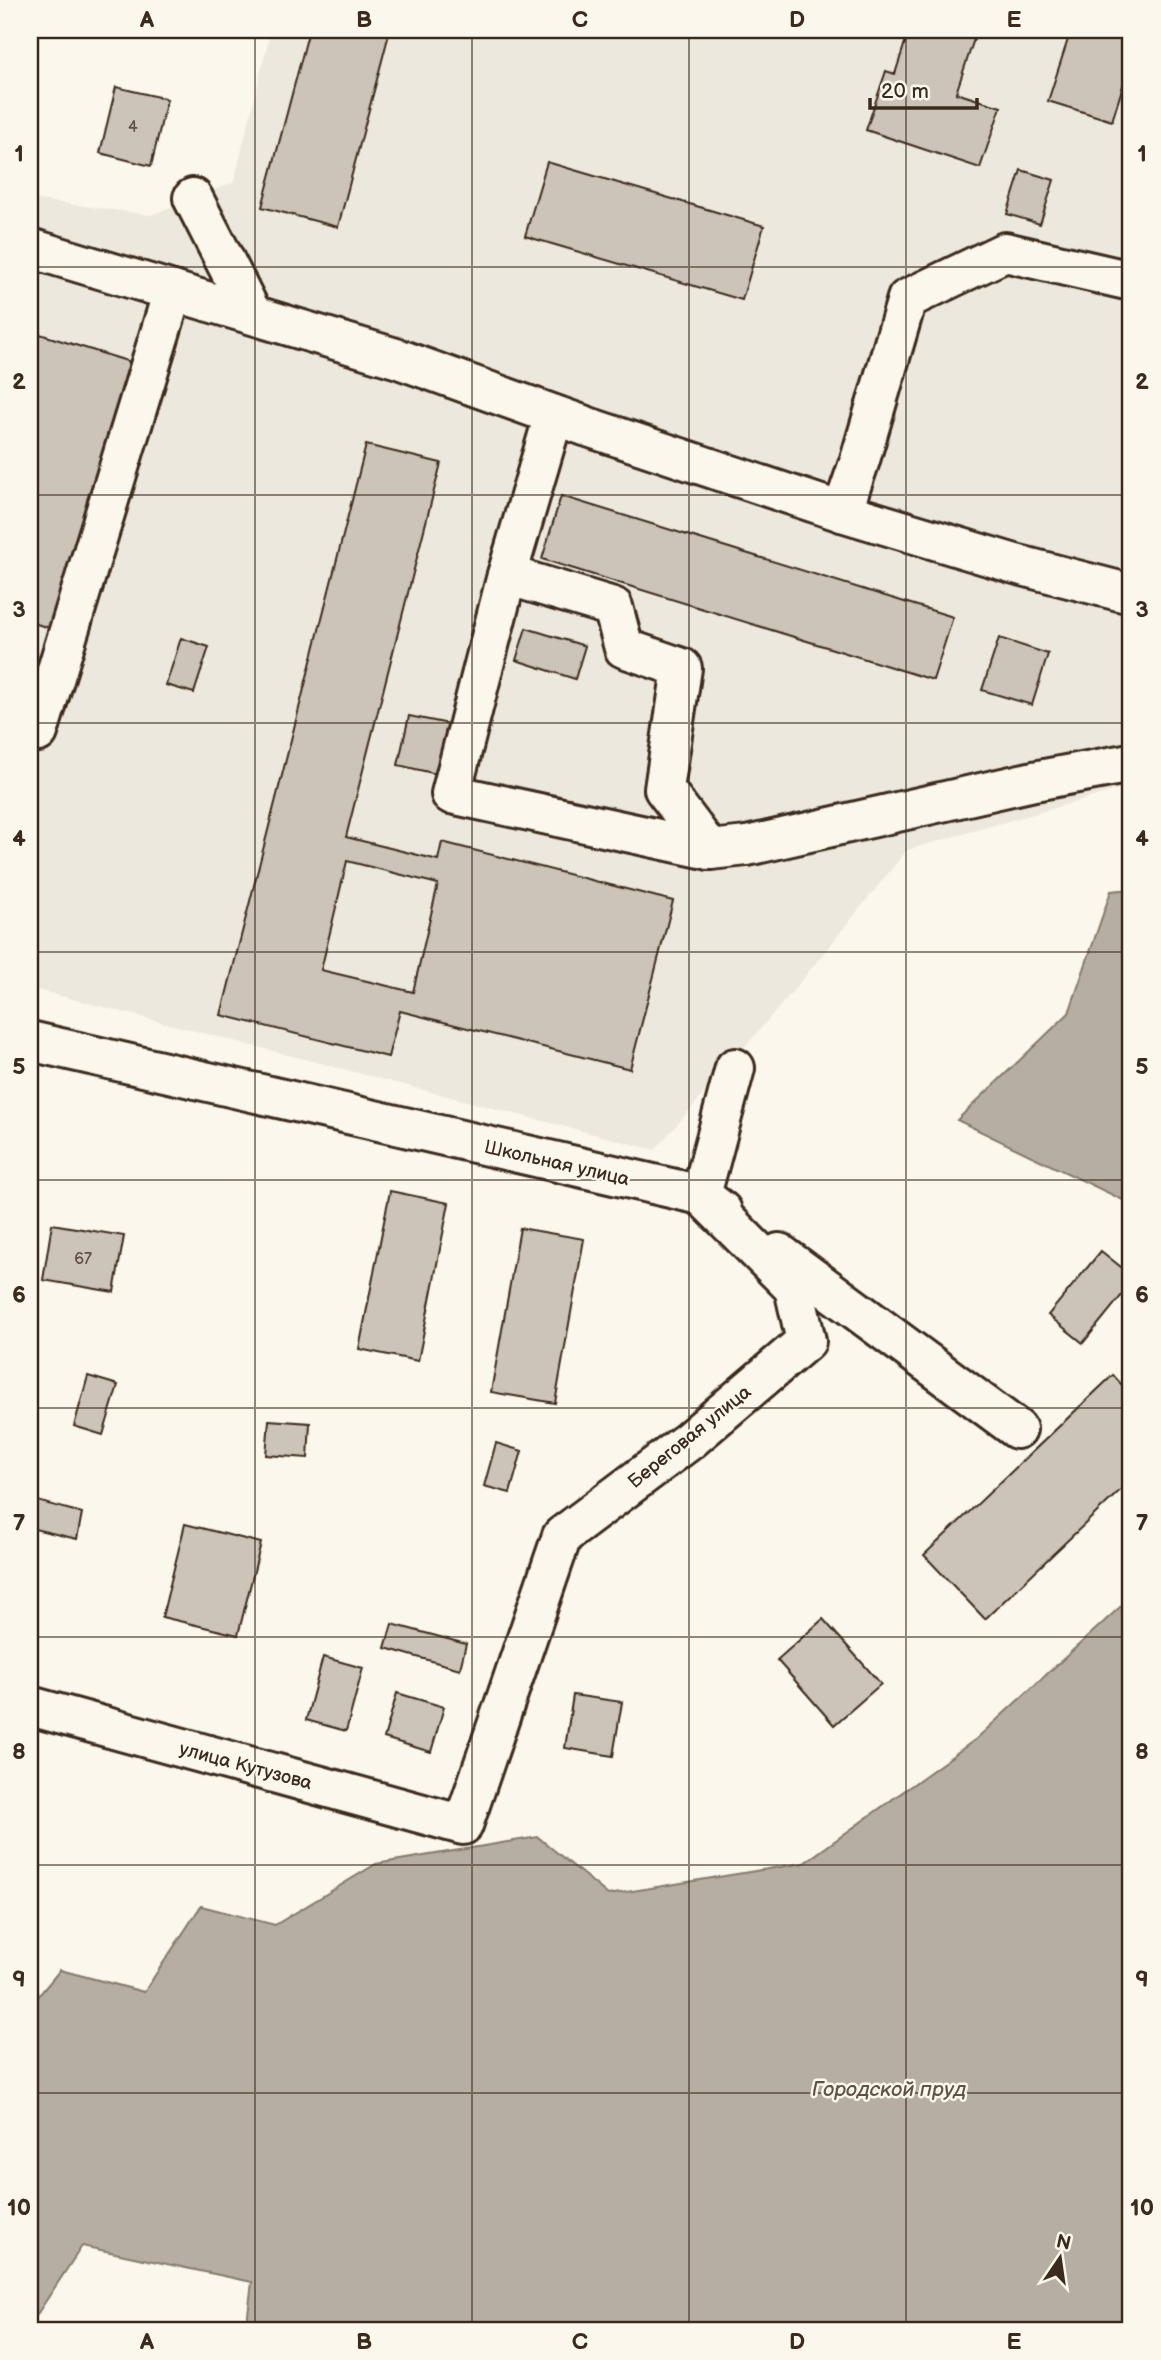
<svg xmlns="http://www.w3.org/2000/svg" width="1161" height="2360" font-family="'Balsamiq Sans',sans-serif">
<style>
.built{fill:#ede8dd}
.water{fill:#b6aea2;stroke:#85796d;stroke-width:2}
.building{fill:#ccc4b9;stroke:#3b2a1e;stroke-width:2;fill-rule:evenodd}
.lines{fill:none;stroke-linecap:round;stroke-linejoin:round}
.minor-casing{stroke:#3b2a1e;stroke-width:44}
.minor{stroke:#fbf7ec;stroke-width:38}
.grid{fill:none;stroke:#3b2a1e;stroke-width:2;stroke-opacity:0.55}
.labels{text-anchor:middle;stroke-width:5;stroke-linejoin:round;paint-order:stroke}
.number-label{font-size:16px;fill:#5f5045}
.street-label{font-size:19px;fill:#3b2a1e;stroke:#fbf7ec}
.water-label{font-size:21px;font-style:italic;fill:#605246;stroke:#fbf7ec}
.neatline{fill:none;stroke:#3b2a1e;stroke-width:2.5}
.grid-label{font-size:23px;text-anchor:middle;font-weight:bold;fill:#3b2a1e}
</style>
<rect width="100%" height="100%" fill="#fbf7ec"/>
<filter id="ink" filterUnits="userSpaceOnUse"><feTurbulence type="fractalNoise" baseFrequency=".0143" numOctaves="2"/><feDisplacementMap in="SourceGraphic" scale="14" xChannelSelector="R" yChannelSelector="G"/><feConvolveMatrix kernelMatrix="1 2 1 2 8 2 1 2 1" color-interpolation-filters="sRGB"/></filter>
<g filter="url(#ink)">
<!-- built -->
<path class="built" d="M271,30H1131V786L907,850L788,997L655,1150L30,988V199L151,215L234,182Z"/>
<!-- water -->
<g class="water">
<path d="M1131,889V1204L957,1120L1069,1013L1111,891Z"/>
<path d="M1131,1597V2330H246L252,2282L82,2246L30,2325V2006L60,1970L144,1992L201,1906L275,1925L376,1864L538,1837L608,1895L804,1863L976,1739Z"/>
</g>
<!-- building -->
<g class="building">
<path d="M309,30H390L338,227L262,207Z"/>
<path d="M909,30H977L956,93L1001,107L980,168L866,130L886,71L895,74Z"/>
<path d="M1071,30H1131V60L1112,121L1048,101Z"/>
<path d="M116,87L167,99L151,166L100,153Z"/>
<path d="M547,162L764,226L742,300L525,236Z"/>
<path d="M1021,170L1054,180L1040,224L1007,214Z"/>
<path d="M30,331L140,365L59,631L30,622Z"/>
<path d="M366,445L441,463L346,837L438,860L442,842L673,901L630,1069L400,1011L388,1057L221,1015ZM347,861L438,884L413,992L321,970Z"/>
<path d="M561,496L953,617L933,680L542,559Z"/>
<path d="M526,628L585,646L575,679L516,660Z"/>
<path d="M181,638L209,647L194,693L166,685Z"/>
<path d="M999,638L1048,654L1032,705L982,690Z"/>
<path d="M409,716L449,724L437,774L398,765Z"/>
<path d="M390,1191L449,1203L418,1361L359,1349Z"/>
<path d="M52,1224L124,1236L114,1292L43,1280Z"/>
<path d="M520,1228L584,1239L555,1403L491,1392Z"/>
<path d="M1101,1251L1131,1275V1284L1083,1343L1048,1315Z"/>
<path d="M1113,1375L1131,1395V1480L985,1619L924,1555Z"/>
<path d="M88,1376L118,1385L103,1435L74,1426Z"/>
<path d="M269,1420L310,1423L308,1458L266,1455Z"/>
<path d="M496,1443L522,1451L510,1493L484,1486Z"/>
<path d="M30,1499L82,1513L77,1539L30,1528Z"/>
<path d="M185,1524L261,1543L238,1635L162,1617Z"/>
<path d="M823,1619L881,1684L834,1725L777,1660Z"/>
<path d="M392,1624L466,1644L460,1669L385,1648Z"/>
<path d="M323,1657L363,1668L346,1731L306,1720Z"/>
<path d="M397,1693L444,1707L431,1752L384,1738Z"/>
<path d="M573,1695L622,1702L613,1756L565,1748Z"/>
</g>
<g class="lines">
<defs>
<g id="minor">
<path d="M193,198L252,314"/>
<path d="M30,248L399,359L588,427L842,512L1015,564L1131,594"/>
<path d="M554,415L507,575L451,794L710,850"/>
<path d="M842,512L860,460L907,299L1005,252L1131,281"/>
<path d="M507,575L613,607L624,648L682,668L664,789L710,850L747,846L1034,781L1131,763"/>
<path d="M38,732L173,291"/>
<path d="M30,1041L701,1195L722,1211"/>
<path d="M779,1253L1017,1429"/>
<path d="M30,1706L463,1825L562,1536L690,1440L806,1341L794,1288L701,1195L735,1068"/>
</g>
</defs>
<!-- minor casing -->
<use href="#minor" class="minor-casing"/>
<!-- minor -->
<use href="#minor" class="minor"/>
</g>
</g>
<!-- grid -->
<path class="grid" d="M255,30V2330M472,30V2330M689,30V2330M906,30V2330M30,267H1131M30,495H1131M30,723H1131M30,952H1131M30,1180H1131M30,1408H1131M30,1637H1131M30,1865H1131M30,2093H1131"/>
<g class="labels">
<!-- number labels -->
<g class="number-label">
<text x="133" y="132">4</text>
<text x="83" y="1264">67</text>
</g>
<!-- street labels -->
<g class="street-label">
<text transform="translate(557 1162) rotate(13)" y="7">Школьная улица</text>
<text transform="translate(689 1436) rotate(-39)" y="7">Береговая улица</text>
<text transform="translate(246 1765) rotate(15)" y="7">улица Кутузова</text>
</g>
<!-- water labels -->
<g class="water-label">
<text x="889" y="2096">Городской пруд</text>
</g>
</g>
<!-- margin -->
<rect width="1161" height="2360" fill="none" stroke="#fbf7ec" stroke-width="77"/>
<!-- north arrow -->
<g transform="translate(1060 2258) rotate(13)" stroke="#fbf7ec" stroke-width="5" paint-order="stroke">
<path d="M0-5L12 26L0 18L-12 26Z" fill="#3b2a1e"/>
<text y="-10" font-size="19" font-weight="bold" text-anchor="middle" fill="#3b2a1e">N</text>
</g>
<!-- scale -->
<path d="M870 98v10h107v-10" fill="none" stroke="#3b2a1e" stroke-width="3.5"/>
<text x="881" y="98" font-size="21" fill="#3b2a1e" stroke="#fbf7ec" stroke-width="5" paint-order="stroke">20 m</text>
<rect x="38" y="38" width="1084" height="2284" class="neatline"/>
<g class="grid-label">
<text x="147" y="27">A</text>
<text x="364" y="27">B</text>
<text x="580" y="27">C</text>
<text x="797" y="27">D</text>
<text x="1014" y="27">E</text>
<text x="19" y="161">1</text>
<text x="1142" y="161">1</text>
<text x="19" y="389">2</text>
<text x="1142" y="389">2</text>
<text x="19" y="617">3</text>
<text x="1142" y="617">3</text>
<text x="19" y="846">4</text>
<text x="1142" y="846">4</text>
<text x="19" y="1074">5</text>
<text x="1142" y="1074">5</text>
<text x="19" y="1302">6</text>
<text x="1142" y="1302">6</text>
<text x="19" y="1530">7</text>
<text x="1142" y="1530">7</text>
<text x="19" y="1759">8</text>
<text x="1142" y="1759">8</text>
<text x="19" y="1987">9</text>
<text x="1142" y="1987">9</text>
<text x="19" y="2215">10</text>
<text x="1142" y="2215">10</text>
<text x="147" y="2349">A</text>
<text x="364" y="2349">B</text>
<text x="580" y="2349">C</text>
<text x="797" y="2349">D</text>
<text x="1014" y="2349">E</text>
</g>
</svg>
